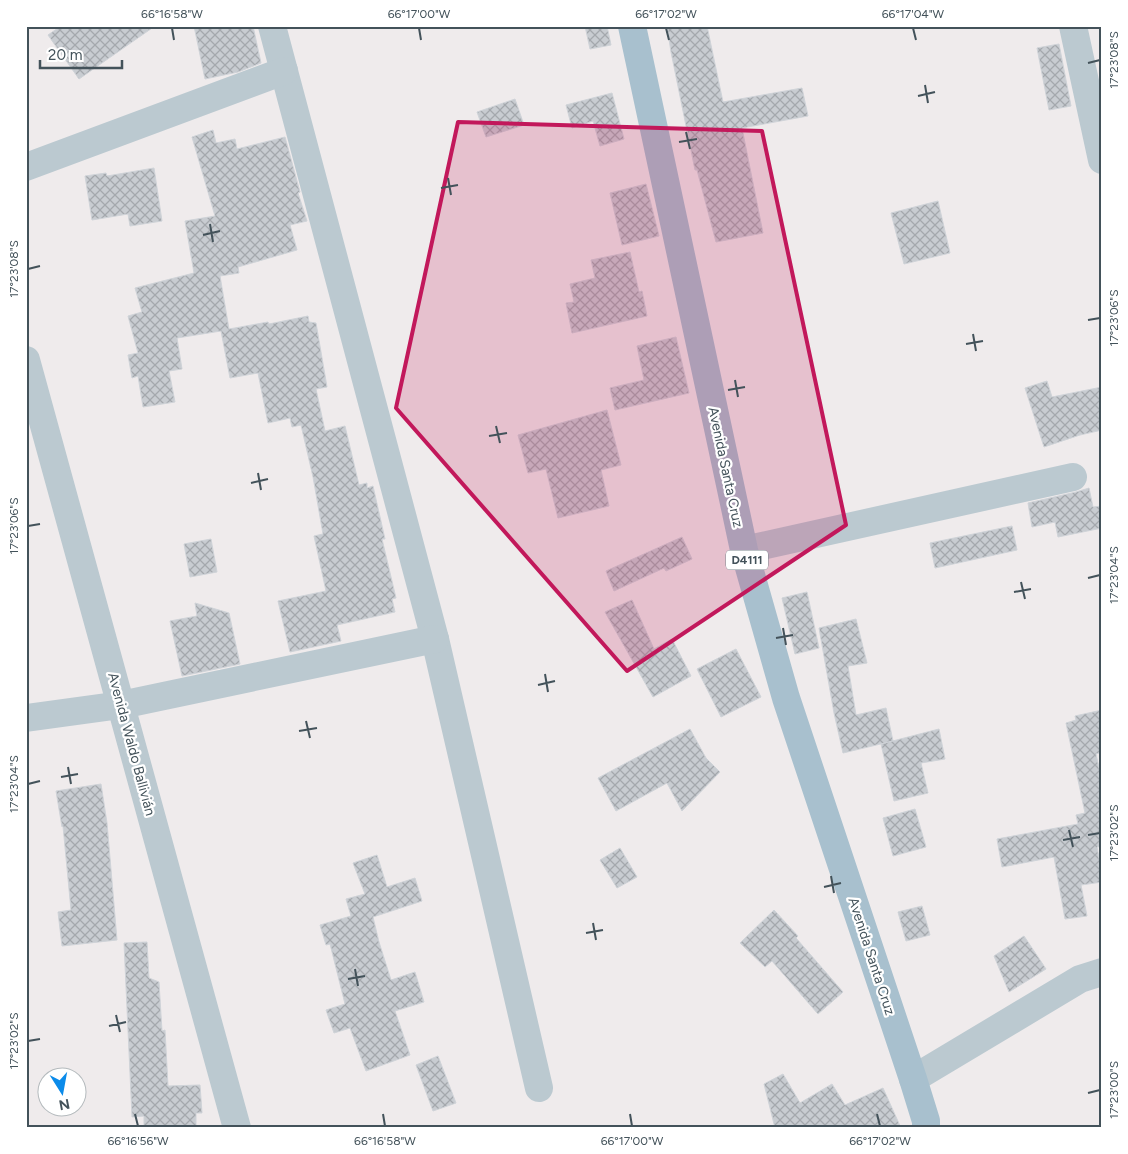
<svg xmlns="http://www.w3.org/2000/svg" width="1128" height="1154" font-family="Figtree,sans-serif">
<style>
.building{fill:url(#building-cross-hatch);stroke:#cfd3d8}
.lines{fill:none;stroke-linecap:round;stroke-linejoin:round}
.minor{stroke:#bbc9d0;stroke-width:28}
.major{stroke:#a8c0ce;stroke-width:28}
.marked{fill:#c2185b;fill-opacity:0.2;stroke:#c2185b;stroke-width:4;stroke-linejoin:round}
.ticks{fill:none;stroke:#43525a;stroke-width:2}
.labels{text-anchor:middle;stroke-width:4.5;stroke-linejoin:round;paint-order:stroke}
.shield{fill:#fff;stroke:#7b868c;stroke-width:1}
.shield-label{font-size:12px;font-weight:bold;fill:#43525a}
.street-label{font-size:14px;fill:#43525a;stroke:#fff}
.neatline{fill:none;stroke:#43525a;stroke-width:2}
.ticks-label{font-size:12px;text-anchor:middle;fill:#43525a}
</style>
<defs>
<pattern id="building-cross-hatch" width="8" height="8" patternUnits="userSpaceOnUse" patternTransform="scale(1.25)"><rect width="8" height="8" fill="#c8ccd1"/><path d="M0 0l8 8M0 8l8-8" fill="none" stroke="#a4a8ad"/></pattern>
</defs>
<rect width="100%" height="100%" fill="#efebec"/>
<!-- building -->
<g class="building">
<path d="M61,26H155L79,79L48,35Z"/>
<path d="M194,26H253L261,63L238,72L205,79Z"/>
<path d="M585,26H607L611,45L590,49Z"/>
<path d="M667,26H707L723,102L802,88L808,116L742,128L763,233L716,242L697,170H695L671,52Z"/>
<path d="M1059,44L1071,106L1049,110L1037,48Z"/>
<path d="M612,93L624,139L600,146L593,121L572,128L566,105Z"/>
<path d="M515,99L524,125L486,137L477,112Z"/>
<path d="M213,130L216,143L235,139L237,149L285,137L300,192L298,193L307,221L290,225L297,250L238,267L239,273L220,276L229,329L268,322L269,324L308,316L309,322L316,323L327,387L316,389L325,431L345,426L359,485L367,483V488L373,486L385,539H382L396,598L392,599L395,612L337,625L341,641L290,652L278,601L326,591L314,536L323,534L313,477L301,425L292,427L290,418L268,423L258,373L230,378L221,331L177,338L182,369L169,371L175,402L143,407L138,376L132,378L128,355L138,353L128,316L142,312L135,288L194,273L185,221L215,216L192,137Z"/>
<path d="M154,168L162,221L130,226L128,214L92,220L85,176L106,173L107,176Z"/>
<path d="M646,184L659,236L622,245L610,193Z"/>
<path d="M938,201L950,253L904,264L891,213Z"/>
<path d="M630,252L639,292L642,291L647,316L572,333L566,303L574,302L570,284L595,278L591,260Z"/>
<path d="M676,337L689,393L615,410L610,388L644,380L637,346Z"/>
<path d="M1047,381L1052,397L1102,387V430L1080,435L1044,447L1025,388Z"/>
<path d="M607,410L621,465L601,470L609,506L558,518L546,469L528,473L518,435Z"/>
<path d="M1089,488L1093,507L1102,506V528L1058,537L1055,522L1032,527L1028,503L1076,492Z"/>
<path d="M1012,526L1017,550L935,568L930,543Z"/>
<path d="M682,537L692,559L666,571L664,568L614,591L606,571Z"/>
<path d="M211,539L217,572L190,577L184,544Z"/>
<path d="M807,592L819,648L795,654L782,598Z"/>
<path d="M632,600L654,649L672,639L691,676L653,697L605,612Z"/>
<path d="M195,603L229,613L240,664L182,676L170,621L197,616Z"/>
<path d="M856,619L867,663L848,666L856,715L886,708L893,741L843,753L834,713L819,628Z"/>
<path d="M736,649L761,697L721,717L697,669Z"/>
<path d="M1102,710V752L1096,754L1102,781V846L1097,847L1102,874V882L1081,885L1087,916L1065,919L1054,857L1002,867L997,839L1078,824L1076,815L1085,813L1066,723L1076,720L1075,716Z"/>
<path d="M690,729L706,758L720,772L682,811L667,783L616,811L598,778Z"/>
<path d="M939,729L945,759L921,763L928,793L894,801L881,744Z"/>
<path d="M101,784L107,823L117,940L62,946L58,912L71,910L63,826L62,827L56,791Z"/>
<path d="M915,809L926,847L893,856L883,818Z"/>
<path d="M620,848L637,877L617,888L600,860Z"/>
<path d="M377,855L387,887L415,878L422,901L373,917L379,942L391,980L415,972L424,1002L395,1011L410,1055L366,1071L350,1028L334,1033L326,1010L345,1004L330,944L326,945L320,925L351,916L346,899L365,894L353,863Z"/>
<path d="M922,906L930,935L906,941L898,912Z"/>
<path d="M774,910L798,936L796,938L843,992L818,1014L772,961L765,967L740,943Z"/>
<path d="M1024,936L1046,969L1009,992L994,956Z"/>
<path d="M147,942L149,978L159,982L162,1031L165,1030L168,1086L200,1085L202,1113H196V1128H144V1116L132,1117L124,943Z"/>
<path d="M438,1056L456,1103L433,1111L416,1065Z"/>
<path d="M783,1074L800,1103L832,1084L845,1105L883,1088L901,1128H775L764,1084Z"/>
</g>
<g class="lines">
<!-- minor -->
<g class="minor">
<path d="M272,26L435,639L539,1088"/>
<path d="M1073,26L1102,160"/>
<path d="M26,167L284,71"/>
<path d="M26,360L237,1128"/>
<path d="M744,550L1073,477"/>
<path d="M26,718L121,705L435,639"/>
<path d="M913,1079L1080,979L1102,972"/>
</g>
<!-- major -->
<path class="major" d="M632,26L744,550L786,698L913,1079L926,1121V1128"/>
</g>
<!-- marked area -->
<path class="marked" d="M458,122L762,131L846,525L627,671L396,408Z"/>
<!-- ticks -->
<path class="ticks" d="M172,28L174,40M419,28L421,40M666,28L669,40M913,28L916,40M1088,63L1100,60M925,85L928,103M918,96L935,92M686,132L690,149M679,142L697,139M448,178L451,195M441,188L458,185M210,224L213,242M203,235L220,231M28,269L40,266M1088,320L1100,318M973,334L976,351M966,344L983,341M735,380L738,397M728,390L745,387M496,426L500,443M489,436L507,433M258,473L261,490M251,483L268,479M28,526L40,524M1088,578L1100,575M1021,582L1025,599M1014,592L1031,589M783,628L786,645M776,638L793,635M545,674L548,692M538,685L555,681M306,721L310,738M299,731L317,728M68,767L71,784M61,777L78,774M28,784L40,781M1069,830L1073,847M1088,835L1100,833M1063,840L1080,837M831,876L834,893M824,887L841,883M593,923L596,940M586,933L603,930M355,969L358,986M348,979L365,976M116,1015L120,1032M109,1026L126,1022M28,1041L40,1039M1088,1093L1100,1090M135,1114L138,1126M383,1114L385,1126M630,1114L632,1126M877,1114L880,1126"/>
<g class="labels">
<!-- shield labels -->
<rect class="shield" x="726" y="550.5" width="42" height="19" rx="4"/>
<g class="shield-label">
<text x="747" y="564">D4111</text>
</g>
<!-- street labels -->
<g class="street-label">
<text transform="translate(726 467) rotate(78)" y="5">Avenida Santa Cruz</text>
<text transform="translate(132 744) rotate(75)" y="5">Avenida Waldo Ballivián</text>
<text transform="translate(872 956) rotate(72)" y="5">Avenida Santa Cruz</text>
</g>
</g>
<!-- border -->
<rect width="1128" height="1154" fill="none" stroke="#ffffff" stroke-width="55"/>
<!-- north arrow -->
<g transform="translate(62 1092) rotate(169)"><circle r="24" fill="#ffffff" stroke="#b4babd"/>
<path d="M0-4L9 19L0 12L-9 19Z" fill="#0b8bea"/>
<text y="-8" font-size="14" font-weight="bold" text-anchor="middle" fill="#43525a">N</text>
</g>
<!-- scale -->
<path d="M40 60v8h82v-8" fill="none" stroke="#43525a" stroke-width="2.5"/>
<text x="48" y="60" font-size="15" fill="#43525a" stroke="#ffffff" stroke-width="4" paint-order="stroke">20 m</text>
<rect x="28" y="28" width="1072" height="1098" class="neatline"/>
<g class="ticks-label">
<text x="172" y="18">66°16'58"W</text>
<text x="419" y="18">66°17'00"W</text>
<text x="666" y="18">66°17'02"W</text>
<text x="913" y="18">66°17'04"W</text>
<text transform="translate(1114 60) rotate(-90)" y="4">17°23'08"S</text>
<text transform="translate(14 269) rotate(-90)" y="4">17°23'08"S</text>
<text transform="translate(1114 318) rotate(-90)" y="4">17°23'06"S</text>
<text transform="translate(14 526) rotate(-90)" y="4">17°23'06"S</text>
<text transform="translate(1114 575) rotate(-90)" y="4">17°23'04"S</text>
<text transform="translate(14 784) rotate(-90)" y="4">17°23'04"S</text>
<text transform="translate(1114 833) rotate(-90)" y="4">17°23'02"S</text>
<text transform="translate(14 1041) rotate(-90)" y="4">17°23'02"S</text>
<text transform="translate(1114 1090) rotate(-90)" y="4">17°23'00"S</text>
<text x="138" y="1145">66°16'56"W</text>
<text x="385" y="1145">66°16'58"W</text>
<text x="632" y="1145">66°17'00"W</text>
<text x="880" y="1145">66°17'02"W</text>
</g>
</svg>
